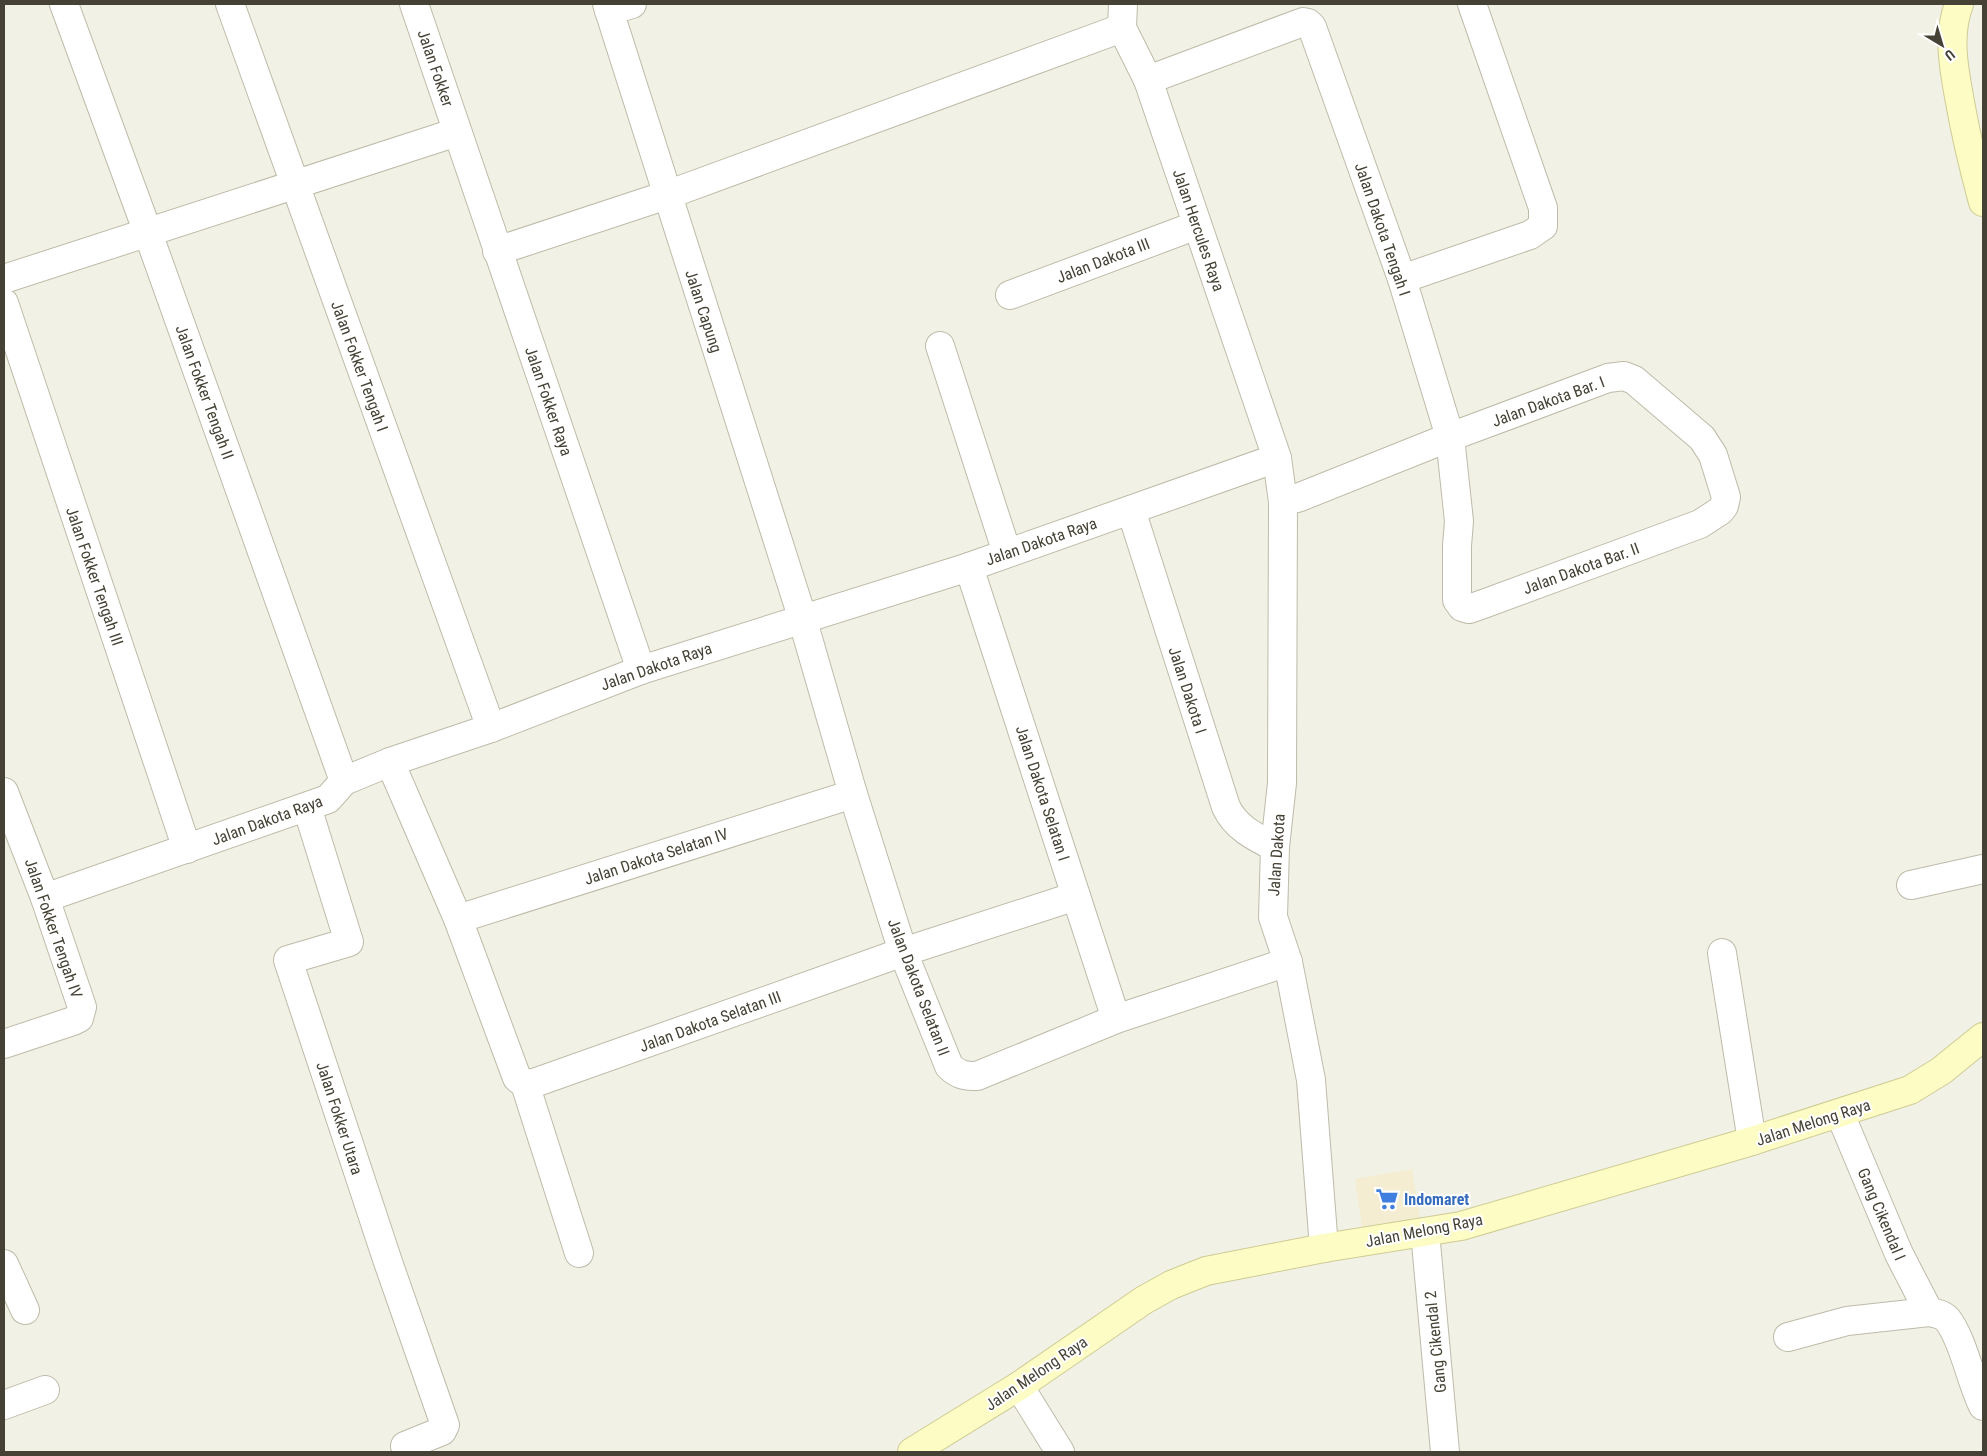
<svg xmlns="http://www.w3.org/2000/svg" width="1987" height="1456" font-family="'Roboto Condensed',sans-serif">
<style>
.commercial{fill:#f4edd1}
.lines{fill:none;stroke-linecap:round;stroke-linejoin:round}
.minor-casing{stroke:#bebba9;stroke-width:30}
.secondary-casing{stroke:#cecc94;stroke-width:30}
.minor{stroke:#fff;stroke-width:28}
.secondary{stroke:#fdfcc5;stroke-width:28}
.labels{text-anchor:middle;stroke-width:4;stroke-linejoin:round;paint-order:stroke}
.street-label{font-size:16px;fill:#454235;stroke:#fff}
.shop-label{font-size:16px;font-weight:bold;fill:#366cbe;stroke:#fff;text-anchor:start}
</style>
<rect width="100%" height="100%" fill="#f2f1e6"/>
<!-- commercial -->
<path class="commercial" d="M1412,1169L1420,1218L1362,1227L1355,1179Z"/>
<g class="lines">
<defs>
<g id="minor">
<path d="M64,4L148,233L344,781"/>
<path d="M230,4L491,728"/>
<path d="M414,4L641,670"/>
<path d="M607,4L798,604L853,794L903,952L949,1066C958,1075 965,1076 977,1076L1116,1019L1288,962"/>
<path d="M1123,4L1122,28L1148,80L1277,458L1283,502L1282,783L1275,847L1273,917L1288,962L1311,1080L1324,1248"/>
<path d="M609,11L632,4"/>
<path d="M1148,80L1303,22L1308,23L1312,27L1402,279L1450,437L1459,521L1457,546V600L1462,607L1469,609L1486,603L1700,524L1720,511L1724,506L1726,497L1713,455L1702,438L1634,380L1624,376L1608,378L1450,437L1300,497L1283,502"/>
<path d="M497,251L667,195L1122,28"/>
<path d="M4,279L457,132"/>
<path d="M1402,279L1530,235L1543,226V208L1472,4"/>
<path d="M1010,295L1197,225"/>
<path d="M4,303L187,849"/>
<path d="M940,346L1007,553"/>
<path d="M1131,510L1226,807C1236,828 1255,837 1275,847"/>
<path d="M969,567L1116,1019"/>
<path d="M390,762L458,919L517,1078L525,1084L534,1083L903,952L1076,896"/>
<path d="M4,792L45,898L82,1007L79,1018L73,1021L4,1044"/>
<path d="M307,807L349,942L288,960L388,1262L445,1425L442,1431L405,1446"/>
<path d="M1911,885L1983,869"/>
<path d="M45,898L328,799L344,781L390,762L491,728L641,670L969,567L1277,458"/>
<path d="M458,919L853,794"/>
<path d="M1722,953L1752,1141"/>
<path d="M525,1084L579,1253"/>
<path d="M1840,1114L1899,1254L1929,1312"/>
<path d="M1425,1232L1445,1452"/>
<path d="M4,1264L25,1310"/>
<path d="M1788,1337L1847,1321L1929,1312C1935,1313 1942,1314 1947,1319C1963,1339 1971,1382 1983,1406"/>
<path d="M1019,1386L1060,1452"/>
<path d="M4,1405L45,1390"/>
</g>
<g id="secondary">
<path d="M1959,4C1947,36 1954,69 1960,102C1966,136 1974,169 1983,202"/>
<path d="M912,1452L1019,1386L1144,1300L1171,1285L1206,1271L1324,1248L1461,1226L1752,1141L1910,1090L1941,1071L1983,1037"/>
</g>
</defs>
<!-- minor casing -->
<use href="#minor" class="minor-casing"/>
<!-- secondary casing -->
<use href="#secondary" class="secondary-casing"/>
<!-- minor -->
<use href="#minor" class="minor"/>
<!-- secondary -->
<use href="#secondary" class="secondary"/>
</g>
<!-- icons -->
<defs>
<symbol id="supermarket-bare" viewBox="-9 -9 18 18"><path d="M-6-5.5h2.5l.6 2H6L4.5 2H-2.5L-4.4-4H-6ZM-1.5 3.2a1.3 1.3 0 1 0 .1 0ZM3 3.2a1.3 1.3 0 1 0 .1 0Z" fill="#3f7fe0" stroke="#fff" stroke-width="2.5" paint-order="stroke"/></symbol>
</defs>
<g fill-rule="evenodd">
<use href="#supermarket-bare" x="1371" y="1183" width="32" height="32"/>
</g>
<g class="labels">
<!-- street labels -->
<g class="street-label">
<text transform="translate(436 68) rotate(71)" y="6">Jalan Fokker</text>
<text transform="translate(1383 229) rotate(71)" y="6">Jalan Dakota Tengah I</text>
<text transform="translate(1199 230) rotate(71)" y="6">Jalan Hercules Raya</text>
<text transform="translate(1103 260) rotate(-21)" y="6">Jalan Dakota III</text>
<text transform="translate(704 311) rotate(72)" y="6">Jalan Capung</text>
<text transform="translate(360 366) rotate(70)" y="6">Jalan Fokker Tengah I</text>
<text transform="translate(205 392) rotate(70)" y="6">Jalan Fokker Tengah II</text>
<text transform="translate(549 401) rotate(71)" y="6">Jalan Fokker Raya</text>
<text transform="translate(1548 401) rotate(-20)" y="6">Jalan Dakota Bar. I</text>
<text transform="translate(1041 541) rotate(-19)" y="6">Jalan Dakota Raya</text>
<text transform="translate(1581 568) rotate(-20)" y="6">Jalan Dakota Bar. II</text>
<text transform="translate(95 576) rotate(71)" y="6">Jalan Fokker Tengah III</text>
<text transform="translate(656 666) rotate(-19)" y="6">Jalan Dakota Raya</text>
<text transform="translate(1188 690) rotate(72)" y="6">Jalan Dakota I</text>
<text transform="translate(1043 793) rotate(72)" y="6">Jalan Dakota Selatan I</text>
<text transform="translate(267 820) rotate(-20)" y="6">Jalan Dakota Raya</text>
<text transform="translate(1276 855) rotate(-86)" y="6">Jalan Dakota</text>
<text transform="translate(656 856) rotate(-18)" y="6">Jalan Dakota Selatan IV</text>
<text transform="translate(54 928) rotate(71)" y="6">Jalan Fokker Tengah IV</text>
<text transform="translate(919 987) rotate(69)" y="6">Jalan Dakota Selatan II</text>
<text transform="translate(710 1021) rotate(-20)" y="6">Jalan Dakota Selatan III</text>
<text transform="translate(340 1118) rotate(72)" y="6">Jalan Fokker Utara</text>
<text transform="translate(1813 1122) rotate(-18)" y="6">Jalan Melong Raya</text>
<text transform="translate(1882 1214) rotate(67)" y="6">Gang Cikendal I</text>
<text transform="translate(1424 1230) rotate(-11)" y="6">Jalan Melong Raya</text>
<text transform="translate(1435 1342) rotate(-96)" y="6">Gang Cikendal 2</text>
<text transform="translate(1036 1373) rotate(-34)" y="6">Jalan Melong Raya</text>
</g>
<!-- shop labels -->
<g class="shop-label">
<text x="1404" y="1205">Indomaret</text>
</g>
</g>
<!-- border -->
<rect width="1987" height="1456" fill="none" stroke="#454235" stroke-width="10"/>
<!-- north arrow -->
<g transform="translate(1942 45) rotate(142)" stroke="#ffffff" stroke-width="4" paint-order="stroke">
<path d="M0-4L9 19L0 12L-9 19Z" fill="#454235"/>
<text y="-8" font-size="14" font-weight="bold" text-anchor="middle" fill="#454235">U</text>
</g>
</svg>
